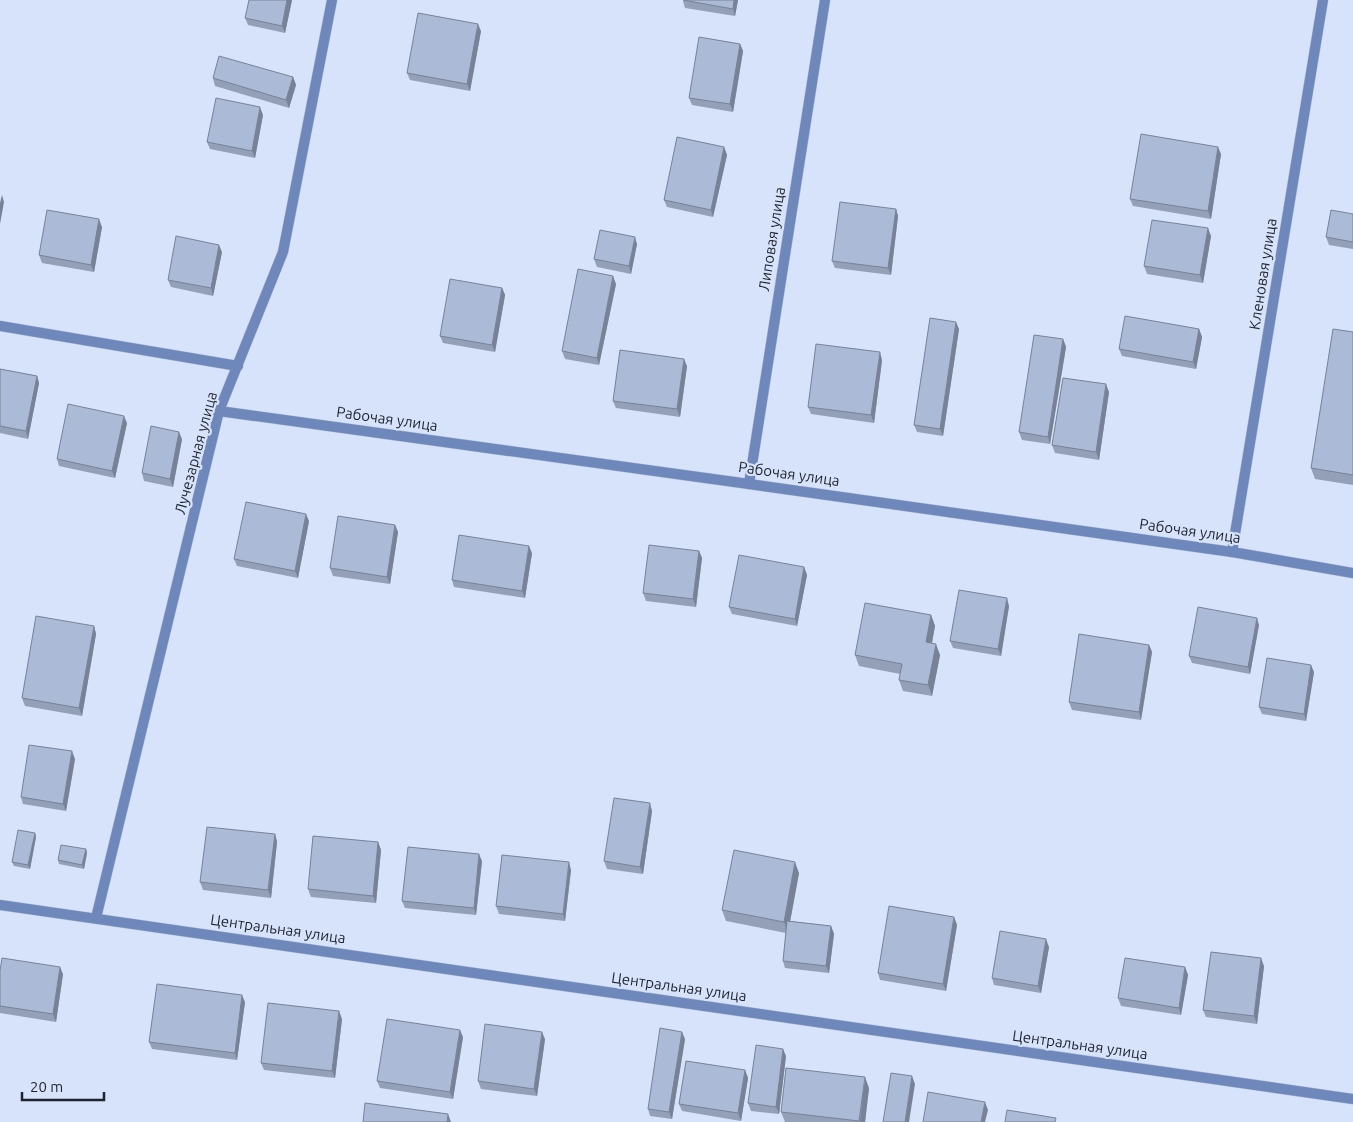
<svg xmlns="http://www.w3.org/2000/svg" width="1353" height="1122" font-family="Ubuntu,sans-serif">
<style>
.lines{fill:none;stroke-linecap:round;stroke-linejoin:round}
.minor-casing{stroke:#b6c0d6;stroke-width:11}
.minor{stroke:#6e88bc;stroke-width:10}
.wall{fill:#93a0b8}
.shaded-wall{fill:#788296}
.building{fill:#abbad6;stroke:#788296}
.labels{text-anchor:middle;stroke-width:4.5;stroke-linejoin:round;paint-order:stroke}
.street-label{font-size:15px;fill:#1e232e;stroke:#d7e3fb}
</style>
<rect width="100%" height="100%" fill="#d7e3fb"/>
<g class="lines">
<defs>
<g id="minor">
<path d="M0,326L238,366"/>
<path d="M219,411L749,484L1232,552L1353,573"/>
<path d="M749,484L825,0"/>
<path d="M1232,552L1323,0"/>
<path d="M0,905L1353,1099"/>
<path d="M96,918L219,411L283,252L332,0"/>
</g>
</defs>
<!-- minor casing -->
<use href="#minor" class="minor-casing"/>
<!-- minor -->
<use href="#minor" class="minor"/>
</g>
<!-- wall -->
<g class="wall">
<path d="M292,0L285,33L248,25L245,18Z"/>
<path d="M738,0L735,16L685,8L683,1Z"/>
<path d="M481,31L470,91L410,80L407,73Z"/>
<path d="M740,44L743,51L733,112L692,105L689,98Z"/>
<path d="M293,77L296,85L289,108L215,86L213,78Z"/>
<path d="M263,115L255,158L210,149L207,142Z"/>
<path d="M724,147L727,155L713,217L667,207L664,200Z"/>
<path d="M1221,154L1211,219L1133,206L1130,199Z"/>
<path d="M896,209L898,216L891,275L835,268L832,261Z"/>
<path d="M1353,214V249L1329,245L1326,237Z"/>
<path d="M102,227L94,272L42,263L39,255Z"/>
<path d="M1211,236L1203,283L1147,274L1144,266Z"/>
<path d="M637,244L631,274L597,267L594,259Z"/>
<path d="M222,252L213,296L171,287L168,280Z"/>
<path d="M616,284L599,365L565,359L562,351Z"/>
<path d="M502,288L505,295L495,352L443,343L440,336Z"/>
<path d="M959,329L943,436L917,432L914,425Z"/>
<path d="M1199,329L1202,337L1196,369L1122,356L1119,349Z"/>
<path d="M1353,332V485L1315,479L1311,468Z"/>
<path d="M1063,339L1066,347L1050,444L1022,440L1019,432Z"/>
<path d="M882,360L874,423L811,414L808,407Z"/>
<path d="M687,366L680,417L616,408L613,401Z"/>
<path d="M0,369L37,376L39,383L28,439L0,433Z"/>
<path d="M1109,392L1099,460L1055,453L1052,445Z"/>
<path d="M127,423L115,478L59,466L57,459Z"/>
<path d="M182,439L173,487L144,481L142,473Z"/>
<path d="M309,521L298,578L237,566L234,559Z"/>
<path d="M395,525L398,532L390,584L333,576L330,568Z"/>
<path d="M699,551L702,558L696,607L646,601L643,593Z"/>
<path d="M532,553L525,598L454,587L452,580Z"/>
<path d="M804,567L807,575L797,626L732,614L729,607Z"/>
<path d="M1009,606L1001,656L953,648L950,641Z"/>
<path d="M931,615L935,626L932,643L940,655L932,696L903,691L899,680L900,674L859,666L855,655Z"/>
<path d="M1259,625L1250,674L1192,663L1189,656Z"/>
<path d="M94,626L96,634L82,716L25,706L22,698Z"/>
<path d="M1149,645L1152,652L1141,720L1072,710L1069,702Z"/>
<path d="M1314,672L1306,721L1262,714L1259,707Z"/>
<path d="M75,759L66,811L23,804L21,797Z"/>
<path d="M652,811L643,874L607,869L604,861Z"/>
<path d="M35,833L36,837L30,869L14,866L12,862Z"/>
<path d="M275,834L277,842L271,898L203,890L200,882Z"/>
<path d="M378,842L381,850L376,903L311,897L308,889Z"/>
<path d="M86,849L87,853L84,869L59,864L58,860Z"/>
<path d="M482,861L476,915L405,908L402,901Z"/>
<path d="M571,870L565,921L499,914L496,906Z"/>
<path d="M799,873L790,921L831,926L834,934L829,973L785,968L783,961L786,933L726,921L722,910Z"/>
<path d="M954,917L957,925L946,991L880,980L878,973Z"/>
<path d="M1049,947L1041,993L994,985L992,978Z"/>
<path d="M1264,966L1257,1024L1206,1017L1203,1010Z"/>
<path d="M1185,967L1188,975L1181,1015L1121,1006L1118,998Z"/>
<path d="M0,971L63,974L56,1022L0,1013Z"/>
<path d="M245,1002L237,1060L152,1049L149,1042Z"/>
<path d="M342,1019L335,1078L264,1070L261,1063Z"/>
<path d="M463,1037L453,1099L380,1088L377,1081Z"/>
<path d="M545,1039L537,1096L481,1089L478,1081Z"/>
<path d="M685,1039L672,1119L650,1116L648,1109Z"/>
<path d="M786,1056L779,1114L751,1111L748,1103Z"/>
<path d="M745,1070L748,1078L741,1121L682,1111L679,1104Z"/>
<path d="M869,1088L865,1122H785L781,1112Z"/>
</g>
<!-- shaded-wall -->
<g class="shaded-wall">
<path d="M287,0H292L285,33L282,26Z"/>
<path d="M734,0H738L735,16L733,9Z"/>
<path d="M478,24L481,31L470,91L467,84Z"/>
<path d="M740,44L743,51L733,112L730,104Z"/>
<path d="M293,77L296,85L289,108L286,100Z"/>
<path d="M260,107L263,115L255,158L252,151Z"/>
<path d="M724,147L727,155L713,217L711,210Z"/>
<path d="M1218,147L1221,154L1211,219L1208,211Z"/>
<path d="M2,195L4,202L0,224V203Z"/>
<path d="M896,209L898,216L891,275L888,268Z"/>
<path d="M99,219L102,227L94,272L91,265Z"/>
<path d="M1208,228L1211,236L1203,283L1200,275Z"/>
<path d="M635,237L637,244L631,274L629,266Z"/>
<path d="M219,245L222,252L213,296L211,288Z"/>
<path d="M613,276L616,284L599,365L597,358Z"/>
<path d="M502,288L505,295L495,352L492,345Z"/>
<path d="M956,322L959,329L943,436L940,429Z"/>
<path d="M1199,329L1202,337L1196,369L1193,362Z"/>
<path d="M1063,339L1066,347L1050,444L1048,437Z"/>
<path d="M880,352L882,360L874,423L871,415Z"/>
<path d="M684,359L687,366L680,417L677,409Z"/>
<path d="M37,376L39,383L28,439L26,431Z"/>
<path d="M1106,384L1109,392L1099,460L1096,452Z"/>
<path d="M124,416L127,423L115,478L112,471Z"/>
<path d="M179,432L182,439L173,487L170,479Z"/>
<path d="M306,514L309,521L298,578L295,571Z"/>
<path d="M395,525L398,532L390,584L387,577Z"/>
<path d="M529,546L532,553L525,598L522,591Z"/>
<path d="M699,551L702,558L696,607L693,599Z"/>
<path d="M804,567L807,575L797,626L795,619Z"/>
<path d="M1007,598L1009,606L1001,656L998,649Z"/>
<path d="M931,615L935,626L930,653L926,642Z"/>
<path d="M1257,618L1259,625L1250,674L1248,667Z"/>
<path d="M94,626L96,634L82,716L79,708Z"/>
<path d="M936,644L940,655L932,696L928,685Z"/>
<path d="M1149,645L1152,652L1141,720L1139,712Z"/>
<path d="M1311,665L1314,672L1306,721L1304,714Z"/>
<path d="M72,751L75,759L66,811L63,804Z"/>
<path d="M650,803L652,811L643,874L640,867Z"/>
<path d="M35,833L36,837L30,869L28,865Z"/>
<path d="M275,834L277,842L271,898L268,890Z"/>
<path d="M378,842L381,850L376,903L373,896Z"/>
<path d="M86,849L87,853L84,869L82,865Z"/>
<path d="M479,854L482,861L476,915L474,908Z"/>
<path d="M569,862L571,870L565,921L563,914Z"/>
<path d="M795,862L799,873L788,933L784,922Z"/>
<path d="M954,917L957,925L946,991L943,984Z"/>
<path d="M831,926L834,934L829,973L826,966Z"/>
<path d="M1046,939L1049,947L1041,993L1038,986Z"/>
<path d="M1261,958L1264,966L1257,1024L1254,1016Z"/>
<path d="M60,967L63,974L56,1022L53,1014Z"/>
<path d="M1185,967L1188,975L1181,1015L1179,1008Z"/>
<path d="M242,995L245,1002L237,1060L235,1053Z"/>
<path d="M339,1011L342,1019L335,1078L332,1071Z"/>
<path d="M460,1030L463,1037L453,1099L450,1092Z"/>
<path d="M542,1032L545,1039L537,1096L534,1089Z"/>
<path d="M682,1032L685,1039L672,1119L669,1112Z"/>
<path d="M783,1049L786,1056L779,1114L776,1107Z"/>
<path d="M745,1070L748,1078L741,1121L738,1113Z"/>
<path d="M912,1076L915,1084L909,1122H905Z"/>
<path d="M865,1077L869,1088L865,1122H860Z"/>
<path d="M985,1102L988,1110L985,1122H981Z"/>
<path d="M448,1114L451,1122H447Z"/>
</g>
<!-- building -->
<g class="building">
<path d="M249,0H287L282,26L245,18Z"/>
<path d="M683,0H734L733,9Z"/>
<path d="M418,13L478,24L467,84L407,73Z"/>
<path d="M699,37L740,44L730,104L689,98Z"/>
<path d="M219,56L293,77L286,100L213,78Z"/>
<path d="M216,98L260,107L252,151L207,142Z"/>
<path d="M1141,134L1218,147L1208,211L1130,199Z"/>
<path d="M677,137L724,147L711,210L664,200Z"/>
<path d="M840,202L896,209L888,268L832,261Z"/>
<path d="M47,210L99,219L91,265L39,255Z"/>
<path d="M1331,210L1353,214V242L1326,237Z"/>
<path d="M1152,220L1208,228L1200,275L1144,266Z"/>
<path d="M600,230L635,237L629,266L594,259Z"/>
<path d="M176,236L219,245L211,288L168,280Z"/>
<path d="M578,269L613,276L597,358L562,351Z"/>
<path d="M450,279L502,288L492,345L440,336Z"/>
<path d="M1125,316L1199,329L1193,362L1119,349Z"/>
<path d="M930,318L956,322L940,429L914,425Z"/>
<path d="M1333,329L1353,332V475L1311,468Z"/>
<path d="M1034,335L1063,339L1048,437L1019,432Z"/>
<path d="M816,344L880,352L871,415L808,407Z"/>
<path d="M620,350L684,359L677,409L613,401Z"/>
<path d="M0,369L37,376L26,431L0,426Z"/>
<path d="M1063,378L1106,384L1096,452L1052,445Z"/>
<path d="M68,404L124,416L112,471L57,459Z"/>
<path d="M151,426L179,432L170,479L142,473Z"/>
<path d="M246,502L306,514L295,571L234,559Z"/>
<path d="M338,516L395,525L387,577L330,568Z"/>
<path d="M459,535L529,546L522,591L452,580Z"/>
<path d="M649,545L699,551L693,599L643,593Z"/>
<path d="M739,555L804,567L795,619L729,607Z"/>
<path d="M959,590L1007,598L998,649L950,641Z"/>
<path d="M865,603L931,615L926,642L936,644L928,685L899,680L902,664L855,655Z"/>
<path d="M1198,607L1257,618L1248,667L1189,656Z"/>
<path d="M36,616L94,626L79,708L22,698Z"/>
<path d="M1079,634L1149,645L1139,712L1069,702Z"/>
<path d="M1267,658L1311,665L1304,714L1259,707Z"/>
<path d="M29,745L72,751L63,804L21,797Z"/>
<path d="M614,798L650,803L640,867L604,861Z"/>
<path d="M207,827L275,834L268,890L200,882Z"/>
<path d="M18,830L35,833L28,865L12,862Z"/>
<path d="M313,836L378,842L373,896L308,889Z"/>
<path d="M61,845L86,849L82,865L58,860Z"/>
<path d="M408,847L479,854L474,908L402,901Z"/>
<path d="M734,850L795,862L784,922L722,910Z"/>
<path d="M502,855L569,862L563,914L496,906Z"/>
<path d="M889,906L954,917L943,984L878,973Z"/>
<path d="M787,921L831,926L826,966L783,961Z"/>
<path d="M1000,931L1046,939L1038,986L992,978Z"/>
<path d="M1211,952L1261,958L1254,1016L1203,1010Z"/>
<path d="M2,958L60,967L53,1014L0,1006V971Z"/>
<path d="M1125,958L1185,967L1179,1008L1118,998Z"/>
<path d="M157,984L242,995L235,1053L149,1042Z"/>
<path d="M268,1003L339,1011L332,1071L261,1063Z"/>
<path d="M387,1019L460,1030L450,1092L377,1081Z"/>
<path d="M485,1024L542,1032L534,1089L478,1081Z"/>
<path d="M660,1028L682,1032L669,1112L648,1109Z"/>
<path d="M756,1045L783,1049L776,1107L748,1103Z"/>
<path d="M686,1061L745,1070L738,1113L679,1104Z"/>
<path d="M786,1068L865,1077L859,1121L781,1112Z"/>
<path d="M891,1073L912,1076L905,1122H883Z"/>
<path d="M928,1092L985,1102L981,1122H923Z"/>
<path d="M365,1103L448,1114L447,1122H363Z"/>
<path d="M1007,1110L1056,1118L1055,1122H1005Z"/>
</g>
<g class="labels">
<!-- street labels -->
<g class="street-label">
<text transform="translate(772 239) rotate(-81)" y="5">Липовая улица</text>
<text transform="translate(1263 274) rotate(-81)" y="5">Кленовая улица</text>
<text transform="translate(387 419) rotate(8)" y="5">Рабочая улица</text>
<text transform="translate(196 453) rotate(-75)" y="5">Лучезарная улица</text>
<text transform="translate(789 474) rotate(8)" y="5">Рабочая улица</text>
<text transform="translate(1190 531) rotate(8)" y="5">Рабочая улица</text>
<text transform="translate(278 929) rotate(8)" y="5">Центральная улица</text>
<text transform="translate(679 987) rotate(8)" y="5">Центральная улица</text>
<text transform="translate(1080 1045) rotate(8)" y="5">Центральная улица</text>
</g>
</g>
<!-- scale -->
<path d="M22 1092v8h82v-8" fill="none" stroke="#1e232e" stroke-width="2.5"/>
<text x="30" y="1092" font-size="15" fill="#1e232e" stroke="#d7e3fb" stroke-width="4" paint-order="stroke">20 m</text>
</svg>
